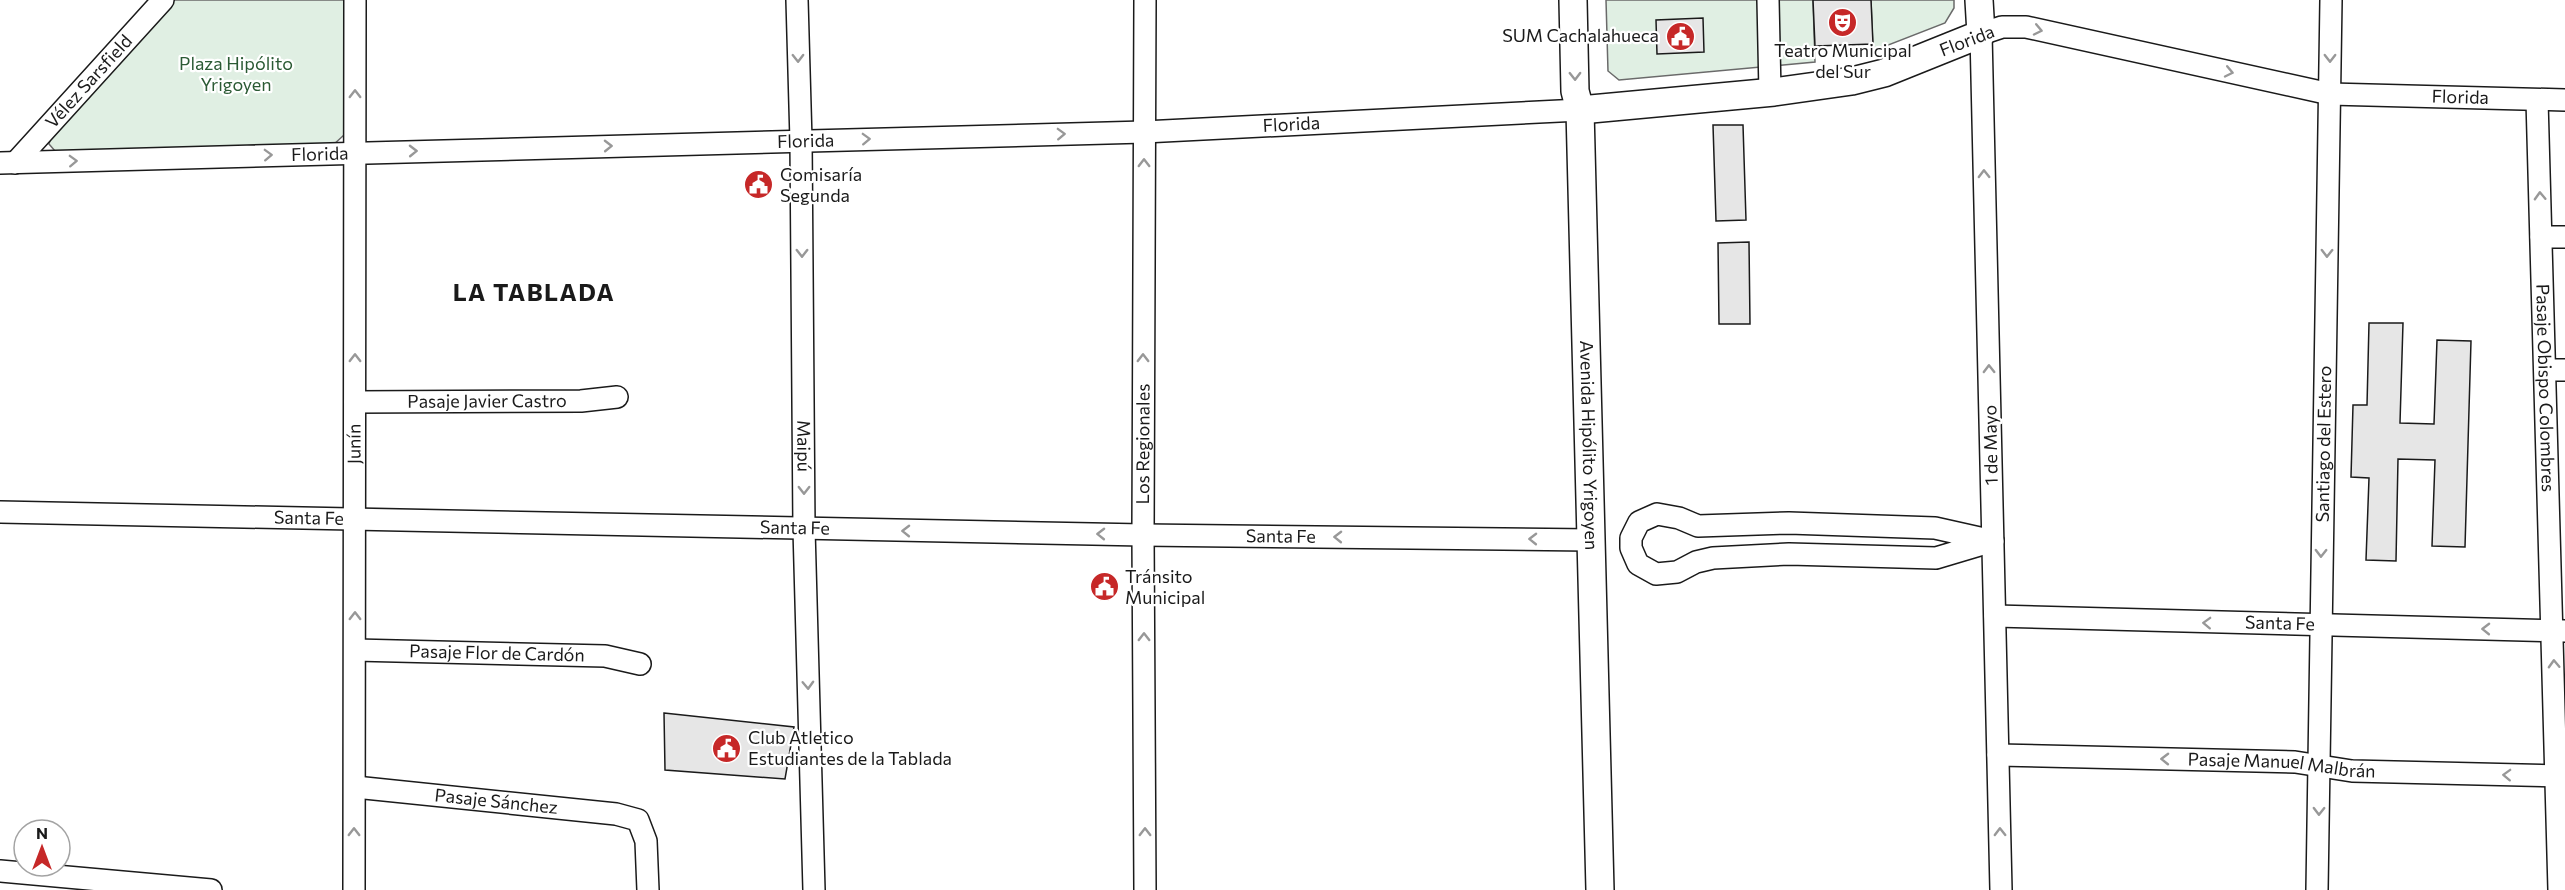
<svg xmlns="http://www.w3.org/2000/svg" width="2565" height="890" font-family="Commissioner,sans-serif">
<style>
.green{fill:#e0efe3;stroke:#6a6a6a;stroke-width:1.5}
.building{fill:#e6e6e6;stroke:#1a1a1a;stroke-width:1.5}
.lines{fill:none;stroke-linecap:round;stroke-linejoin:round}
.minor-casing{stroke:#1a1a1a;stroke-width:24}
.major-casing{stroke:#1a1a1a;stroke-width:30}
.minor{stroke:#fff;stroke-width:21}
.major{stroke:#fff;stroke-width:27}
.oneway{stroke:#989898}
.labels{text-anchor:middle;stroke-width:4.5;stroke-linejoin:round;paint-order:stroke}
.poi-label{font-size:18px;fill:#1a1a1a;stroke:#fff;text-anchor:start}
.street-label{font-size:18px;fill:#1a1a1a;stroke:#fff}
.park-label{font-size:18px;fill:#2b5a34;stroke:#fff}
.district-label{font-size:24px;font-weight:bold;letter-spacing:1.5px;fill:#1a1a1a;stroke:#fff}
</style>
<rect width="100%" height="100%" fill="#fff"/>
<!-- green -->
<g class="green">
<path d="M173,0H344V135L332,146L55,151L49,144L53,130Z"/>
<path d="M1606,0H1813L1815,62L1619,80L1608,71Z"/>
<path d="M1871,0H1954V8L1945,23L1873,51Z"/>
</g>
<!-- building -->
<g class="building">
<path d="M1813,0H1871L1873,44L1815,46Z"/>
<path d="M1703,18L1704,52L1657,54L1656,20Z"/>
<path d="M1713,125H1743L1746,220L1716,221Z"/>
<path d="M1749,242L1750,324H1719L1718,243Z"/>
<path d="M2369,323H2403L2400,423L2434,424L2437,340L2471,341L2465,547L2432,546L2435,460L2398,459L2396,561L2366,560L2369,478L2351,477L2353,405H2367Z"/>
<path d="M664,713L794,727L785,779L665,770Z"/>
</g>
<g class="lines">
<defs>
<g id="minor">
<path id="s1" d="M797,0L801,141L804,529L814,890"/>
<path d="M1768,0L1770,92"/>
<path id="s2" d="M2537,100L2559,890"/>
<path id="s3" d="M0,163L1144,132L1580,110"/>
<path id="s4" d="M15,163L163,0"/>
<path d="M2541,237H2565"/>
<path d="M2545,370H2565"/>
<path id="s5" d="M355,402L581,401L617,397"/>
<path id="s6" d="M0,512L1143,535L1591,540"/>
<path d="M1657,514L1679,518L1698,526L1789,523L1935,528L1993,541L1936,558L1789,554L1713,558L1696,562L1677,572L1656,574L1638,564L1631,548V538L1639,522Z"/>
<path id="s7" d="M1995,616L2565,631"/>
<path id="s8" d="M355,650L605,656L640,664"/>
<path id="s9" d="M1998,755L2295,762L2352,771L2565,776"/>
<path id="s10" d="M355,787L616,814L638,820L646,841L648,890"/>
<path d="M0,871L211,890"/>
<path id="s11" d="M354,890L355,0"/>
<path id="s12" d="M1145,890L1143,535L1145,0"/>
<path id="s13" d="M2001,890L1981,34L2002,27H2026L2330,94L2565,100"/>
<path id="s14" d="M2317,890L2331,0"/>
</g>
<g id="major">
<path id="s15" d="M1573,0L1575,91L1580,110L1600,890"/>
<path d="M1580,110L1774,92L1852,81L1884,73L1981,34L1979,0"/>
</g>
</defs>
<!-- minor casing -->
<use href="#minor" class="minor-casing"/>
<!-- major casing -->
<use href="#major" class="major-casing"/>
<!-- minor -->
<use href="#minor" class="minor"/>
<!-- major -->
<use href="#major" class="major"/>
</g>
<!-- one-way arrows -->
<defs><path id="oneway-chevron" d="M-2-3.5L2.5 0L-2 3.5" fill="none" stroke-width="1.6" stroke-linecap="round" stroke-linejoin="round" transform="scale(1.5)"/></defs>
<g class="oneway">
<use href="#oneway-chevron" transform="translate(2038 30) rotate(12)"/>
<use href="#oneway-chevron" transform="translate(798 58) rotate(89)"/>
<use href="#oneway-chevron" transform="translate(2330 58) rotate(90)"/>
<use href="#oneway-chevron" transform="translate(2229 72) rotate(12)"/>
<use href="#oneway-chevron" transform="translate(1575 76) rotate(89)"/>
<use href="#oneway-chevron" transform="translate(355 94) rotate(-90)"/>
<use href="#oneway-chevron" transform="translate(1061 134) rotate(-2)"/>
<use href="#oneway-chevron" transform="translate(866 139) rotate(-2)"/>
<use href="#oneway-chevron" transform="translate(608 146) rotate(-1)"/>
<use href="#oneway-chevron" transform="translate(413 151) rotate(-1)"/>
<use href="#oneway-chevron" transform="translate(268 155) rotate(-2)"/>
<use href="#oneway-chevron" transform="translate(73 161) rotate(-2)"/>
<use href="#oneway-chevron" transform="translate(1144 163) rotate(-90)"/>
<use href="#oneway-chevron" transform="translate(1984 174) rotate(-91)"/>
<use href="#oneway-chevron" transform="translate(2540 196) rotate(-92)"/>
<use href="#oneway-chevron" transform="translate(802 253) rotate(90)"/>
<use href="#oneway-chevron" transform="translate(2327 253) rotate(91)"/>
<use href="#oneway-chevron" transform="translate(355 358) rotate(-90)"/>
<use href="#oneway-chevron" transform="translate(1143 358) rotate(-90)"/>
<use href="#oneway-chevron" transform="translate(1989 369) rotate(-91)"/>
<use href="#oneway-chevron" transform="translate(804 490) rotate(90)"/>
<use href="#oneway-chevron" transform="translate(906 531) rotate(-179)"/>
<use href="#oneway-chevron" transform="translate(1101 534) rotate(-179)"/>
<use href="#oneway-chevron" transform="translate(1338 537) rotate(-179)"/>
<use href="#oneway-chevron" transform="translate(1533 539) rotate(-179)"/>
<use href="#oneway-chevron" transform="translate(2321 553) rotate(91)"/>
<use href="#oneway-chevron" transform="translate(355 616) rotate(-90)"/>
<use href="#oneway-chevron" transform="translate(2207 623) rotate(-178)"/>
<use href="#oneway-chevron" transform="translate(2486 629) rotate(-179)"/>
<use href="#oneway-chevron" transform="translate(1144 637) rotate(-90)"/>
<use href="#oneway-chevron" transform="translate(2554 664) rotate(-92)"/>
<use href="#oneway-chevron" transform="translate(808 685) rotate(88)"/>
<use href="#oneway-chevron" transform="translate(2165 759) rotate(-179)"/>
<use href="#oneway-chevron" transform="translate(2507 775) rotate(-178)"/>
<use href="#oneway-chevron" transform="translate(2319 811) rotate(91)"/>
<use href="#oneway-chevron" transform="translate(354 832) rotate(-90)"/>
<use href="#oneway-chevron" transform="translate(1145 832) rotate(-90)"/>
<use href="#oneway-chevron" transform="translate(2000 832) rotate(-91)"/>
</g>
<!-- icons -->
<defs>
<symbol id="theatre-disc" viewBox="-11 -11 22 22"><circle r="9.5" fill="#c62828" stroke="#fff"/><path d="M-5-5.5Q0-4 5-5.5V0Q5 5 0 6Q-5 5-5 0ZM-3.3-2.5H-1v1.5H-3.3ZM1-2.5H3.3v1.5H1ZM-2.8 1Q0 5.5 2.8 1Z" fill="#fff"/></symbol>
<symbol id="civic-disc" viewBox="-11 -11 22 22"><circle r="9.5" fill="#c62828" stroke="#fff"/><path d="M-.6-6.5H3V-4.5H.6V-3L4-1V1h2V6H-6V1h2V-1L-.6-3ZM-1.2 2.5V6h2.4V2.5Z" fill="#fff"/></symbol>
</defs>
<g fill-rule="evenodd">
<use href="#theatre-disc" x="1826" y="6" width="33" height="33"/>
<use href="#civic-disc" x="1664" y="20" width="33" height="33"/>
<use href="#civic-disc" x="742" y="168" width="33" height="33"/>
<use href="#civic-disc" x="1088" y="570" width="33" height="33"/>
<use href="#civic-disc" x="710" y="732" width="33" height="33"/>
</g>
<g class="labels">
<!-- poi labels -->
<g class="poi-label">
<text x="1659" y="42" text-anchor="end">SUM Cachalahueca</text>
<text x="1843" y="57" text-anchor="middle">Teatro Municipal<tspan x="1843" dy="21">del Sur</tspan></text>
<text x="780" y="181">Comisaría<tspan x="780" dy="21">Segunda</tspan></text>
<text x="1125" y="583">Tránsito<tspan x="1125" dy="21">Municipal</tspan></text>
<text x="748" y="744">Club Atletico<tspan x="748" dy="21">Estudiantes de la Tablada</tspan></text>
</g>
<!-- street labels -->
<g class="street-label">
<text transform="translate(1967 41) rotate(-21)" y="6">Florida</text>
<text dy="6" stroke="none"><textPath href="#s4" startOffset="110">Vélez Sarsfield</textPath></text>
<text dy="6" stroke="none"><textPath href="#s13" startOffset="1344">Florida</textPath></text>
<text dy="6" stroke="none"><textPath href="#s3" startOffset="1292">Florida</textPath></text>
<text dy="6" stroke="none"><textPath href="#s3" startOffset="806">Florida</textPath></text>
<text dy="6" stroke="none"><textPath href="#s3" startOffset="320">Florida</textPath></text>
<text dy="6" stroke="none"><textPath href="#s2" startOffset="288">Pasaje Obispo Colombres</textPath></text>
<text dy="6" stroke="none"><textPath href="#s5" startOffset="132">Pasaje Javier Castro</textPath></text>
<text dy="6" stroke="none"><textPath href="#s11" startOffset="446">Junín</textPath></text>
<text dy="6" stroke="none"><textPath href="#s1" startOffset="446">Maipú</textPath></text>
<text dy="6" stroke="none"><textPath href="#s12" startOffset="446">Los Regionales</textPath></text>
<text dy="6" stroke="none"><textPath href="#s15" startOffset="446">Avenida Hipólito Yrigoyen</textPath></text>
<text transform="translate(1991 445) rotate(-91)" y="6">1 de Mayo</text>
<text dy="6" stroke="none"><textPath href="#s14" startOffset="446">Santiago del Estero</textPath></text>
<text dy="6" stroke="none"><textPath href="#s6" startOffset="309">Santa Fe</textPath></text>
<text dy="6" stroke="none"><textPath href="#s6" startOffset="795">Santa Fe</textPath></text>
<text dy="6" stroke="none"><textPath href="#s6" startOffset="1281">Santa Fe</textPath></text>
<text dy="6" stroke="none"><textPath href="#s7" startOffset="285">Santa Fe</textPath></text>
<text dy="6" stroke="none"><textPath href="#s8" startOffset="142">Pasaje Flor de Cardón</textPath></text>
<text dy="6" stroke="none"><textPath href="#s9" startOffset="284">Pasaje Manuel Malbrán</textPath></text>
<text dy="6" stroke="none"><textPath href="#s10" startOffset="142">Pasaje Sánchez</textPath></text>
</g>
<!-- park labels -->
<g class="park-label">
<text x="236" y="70">Plaza Hipólito<tspan x="236" dy="21">Yrigoyen</tspan></text>
</g>
<!-- district labels -->
<g class="district-label">
<text x="534" y="301">LA TABLADA</text>
</g>
</g>
<!-- north arrow -->
<g transform="translate(42 848)"><circle r="28" fill="#ffffff" stroke="#a3a3a3" stroke-width="1.5"/>
<path d="M0-4.5L10 22L0 15L-10 22Z" fill="#c62828"/>
<text y="-9" font-size="16" font-weight="bold" text-anchor="middle" fill="#1a1a1a">N</text>
</g>
</svg>
